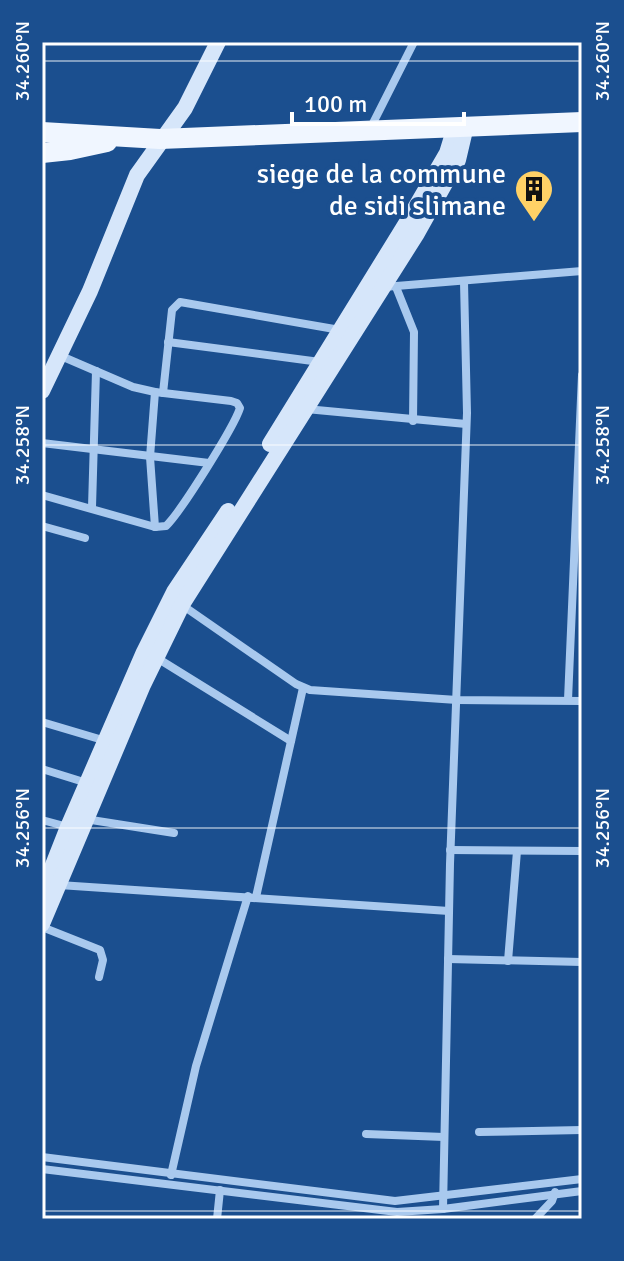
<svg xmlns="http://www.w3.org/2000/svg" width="624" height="1261" font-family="Signika,sans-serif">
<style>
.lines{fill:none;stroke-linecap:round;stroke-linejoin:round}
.street{stroke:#a9c9ee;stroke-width:8}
.secondary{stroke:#d6e6fa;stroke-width:16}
.primary{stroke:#f0f6ff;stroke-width:20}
.ticks{fill:none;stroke:#fff;stroke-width:2;stroke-opacity:0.45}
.labels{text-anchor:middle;stroke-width:8;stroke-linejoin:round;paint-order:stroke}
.poi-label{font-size:28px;fill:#fff;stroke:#1b4f8f;text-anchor:end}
.neatline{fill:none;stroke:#fff;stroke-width:3}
.ticks-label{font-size:20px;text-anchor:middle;fill:#fff}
</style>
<rect width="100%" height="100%" fill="#1b4f8f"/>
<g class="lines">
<!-- street -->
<g class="street">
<path d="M371,127L414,42"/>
<path d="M384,287L582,271"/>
<path d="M396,287L414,332L413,421"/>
<path d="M168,342L320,362"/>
<path d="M163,393L172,310L180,302L340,330"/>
<path d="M306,409L466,424"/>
<path d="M42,443L209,463"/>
<path d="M42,495L155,527L166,526C180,513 234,427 240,408L237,403L231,401L155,392L133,387L61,356"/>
<path d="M92,507L96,371"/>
<path d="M42,526L85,538"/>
<path d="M155,527L150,457L155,392"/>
<path d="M182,605L296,684L310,690L457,700L582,701"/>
<path d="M157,658L291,741"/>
<path d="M568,700L582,375"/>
<path d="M42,722L106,741"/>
<path d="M42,769L87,783"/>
<path d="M85,819L174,833"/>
<path d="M42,820L68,827"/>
<path d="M450,850L582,851"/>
<path d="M59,885L449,911"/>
<path d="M256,897L303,688"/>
<path d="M42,927L100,950L103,960L99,977"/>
<path d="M448,959L582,962"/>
<path d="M508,961L517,851"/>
<path d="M479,1132L582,1130"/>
<path d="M366,1134L444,1137"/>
<path d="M42,1157L395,1201L582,1179"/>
<path d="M42,1169L397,1212L443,1209L582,1191"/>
<path d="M171,1175L196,1066L248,896"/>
<path d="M443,1209L450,864L467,413L464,282"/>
<path d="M217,1219L220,1190"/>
<path d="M535,1219L552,1201L555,1192"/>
</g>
<!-- secondary -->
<g class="secondary">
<path d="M42,391L90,291L137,175L185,108L218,42"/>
<path d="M270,444L407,222L447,153L455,127"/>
<path d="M42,893L68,827L144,652L174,592L228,511"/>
<path d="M42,924L143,685L183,603L416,235L458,160L466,126"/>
</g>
<!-- primary -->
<g class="primary">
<path d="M42,132L160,139L582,122"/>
<path d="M42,153L70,150L107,142"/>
</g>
</g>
<!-- ticks -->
<path class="ticks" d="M42,61H582M42,445H582M42,828H582M42,1211H582"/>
<!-- icons -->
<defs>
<symbol id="building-pin" viewBox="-11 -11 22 30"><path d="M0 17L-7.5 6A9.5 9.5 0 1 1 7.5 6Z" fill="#ffd166" stroke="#1b4f8f"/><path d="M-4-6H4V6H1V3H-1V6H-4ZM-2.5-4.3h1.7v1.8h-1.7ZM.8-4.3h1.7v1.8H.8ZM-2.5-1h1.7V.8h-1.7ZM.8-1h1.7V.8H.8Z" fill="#111"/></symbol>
</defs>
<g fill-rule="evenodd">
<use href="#building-pin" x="512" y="167" width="44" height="60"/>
</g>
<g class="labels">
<!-- poi labels -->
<g class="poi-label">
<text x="506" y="183">siege de la commune<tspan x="506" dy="32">de sidi slimane</tspan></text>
</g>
</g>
<!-- border -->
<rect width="624" height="1261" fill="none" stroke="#1b4f8f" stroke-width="88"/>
<!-- scale -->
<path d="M292 112v12h172v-12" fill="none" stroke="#ffffff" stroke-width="4"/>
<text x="304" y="112" font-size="24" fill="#ffffff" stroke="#1b4f8f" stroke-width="6" paint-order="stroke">100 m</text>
<rect x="44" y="44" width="536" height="1173" class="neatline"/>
<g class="ticks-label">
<text transform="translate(22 61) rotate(-90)" y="7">34.260°N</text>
<text transform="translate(602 61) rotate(-90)" y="7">34.260°N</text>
<text transform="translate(22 445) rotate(-90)" y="7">34.258°N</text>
<text transform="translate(602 445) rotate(-90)" y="7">34.258°N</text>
<text transform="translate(22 828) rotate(-90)" y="7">34.256°N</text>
<text transform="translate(602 828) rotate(-90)" y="7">34.256°N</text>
</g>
</svg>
